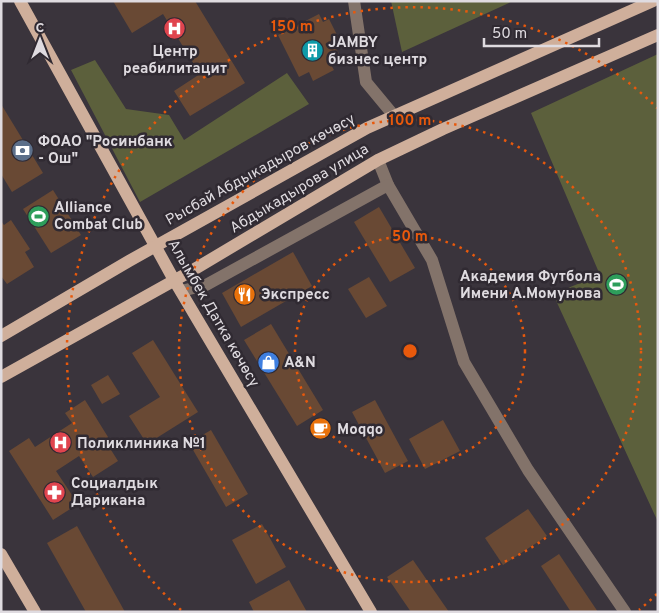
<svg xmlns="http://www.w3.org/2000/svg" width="659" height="613" font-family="Overpass,sans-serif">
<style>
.green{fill:#5c603c}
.building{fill:#694934}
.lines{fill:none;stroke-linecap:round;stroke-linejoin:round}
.minor{stroke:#83736a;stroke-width:12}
.major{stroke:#cfaf9b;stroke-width:12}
.ring{fill:none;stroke:#e8590c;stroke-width:2.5;stroke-dasharray:2.5 5}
.labels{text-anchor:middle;stroke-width:5;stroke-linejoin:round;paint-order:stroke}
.poi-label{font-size:15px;font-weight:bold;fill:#dfdbe0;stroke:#302a32;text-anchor:start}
.street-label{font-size:15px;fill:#dfdbe0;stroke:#302a32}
.centre{fill:#e8590c;stroke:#302a32;stroke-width:2.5}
.ring-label{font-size:15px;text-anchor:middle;font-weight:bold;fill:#e8590c;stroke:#302a32;stroke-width:5;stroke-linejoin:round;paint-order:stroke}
</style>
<rect width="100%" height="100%" fill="#3a343c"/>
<!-- green -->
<g class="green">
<path d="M391,1H513L402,52Z"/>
<path d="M658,54V522L553,294L600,275L531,113Z"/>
<path d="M95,60L126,109L169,115L184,140L287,73L309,104L140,202L71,70Z"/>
</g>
<!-- building -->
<g class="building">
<path d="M113,1H195L245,83L190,116L174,91L200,74L163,14L132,33Z"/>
<path d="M319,14L323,22L329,19L340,41L334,44L341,58L330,63L334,70L313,81L309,72L299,77L278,35Z"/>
<path d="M1,104L43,173L12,192L1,174Z"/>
<path d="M53,190L81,235L51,253L23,209Z"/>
<path d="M379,207L415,268L390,282L354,222Z"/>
<path d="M11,220L30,249L25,252L34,267L7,284L1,276V221L4,225Z"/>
<path d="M293,252L312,286L241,327L222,293Z"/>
<path d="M369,277L387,306L366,318L348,289Z"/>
<path d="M271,324L323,410L297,426L244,340Z"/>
<path d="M153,340L198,412L147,444L129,416L160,397L132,353Z"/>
<path d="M108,375L120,394L102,404L91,385Z"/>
<path d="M85,400L108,437L106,442L118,461L93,477L79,456L56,471L78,504L53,520L9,451L29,438L35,447L72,423L65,413Z"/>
<path d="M375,400L408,461L385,473L352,412Z"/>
<path d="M443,420L460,451L425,469L409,439Z"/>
<path d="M211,430L248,494L226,507L189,443Z"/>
<path d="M528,509L547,536L503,565L485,538Z"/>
<path d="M262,524L286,567L256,584L232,540Z"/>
<path d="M77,526L125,612H86L47,543Z"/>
<path d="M559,554L598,612H571L541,566Z"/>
<path d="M413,560L449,612H411L387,577Z"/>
<path d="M289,580L307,612H254L249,602Z"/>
</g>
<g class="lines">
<!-- minor -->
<g class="minor">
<path d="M354,1L366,82L395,117"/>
<path d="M378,160L388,185"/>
<path d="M181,291L206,285L388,185L432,260L464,362L528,470L625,612"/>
</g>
<!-- major -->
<g class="major">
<path d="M20,1L174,280L371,612"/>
<path d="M1,336L129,261L367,128L653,1"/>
<path d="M1,377L193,270L378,160L443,129L658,35"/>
<path d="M1,554L35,612"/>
</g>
</g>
<!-- distance rings -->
<g class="ring">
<circle cx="410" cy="351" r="115"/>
<circle cx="410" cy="351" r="231"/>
<path d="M657 594A346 346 0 0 1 639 610M181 610A346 346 0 1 1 657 108"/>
</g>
<!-- icons -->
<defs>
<symbol id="hospital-disc" viewBox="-11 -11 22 22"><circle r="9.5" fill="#e0444e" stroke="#302a32"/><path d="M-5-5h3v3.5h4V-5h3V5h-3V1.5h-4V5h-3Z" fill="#fff"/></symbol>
<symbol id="building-disc" viewBox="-11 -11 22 22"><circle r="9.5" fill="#0f9aa8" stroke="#302a32"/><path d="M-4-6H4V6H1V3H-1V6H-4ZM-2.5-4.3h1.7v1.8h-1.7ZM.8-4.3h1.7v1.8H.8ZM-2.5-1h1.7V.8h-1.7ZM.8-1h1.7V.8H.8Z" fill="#fff"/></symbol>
<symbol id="bank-disc" viewBox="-11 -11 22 22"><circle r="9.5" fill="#5c6f8a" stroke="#302a32"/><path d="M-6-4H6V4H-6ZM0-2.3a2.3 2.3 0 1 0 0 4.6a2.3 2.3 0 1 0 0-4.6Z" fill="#fff"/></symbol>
<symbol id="stadium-disc" viewBox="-11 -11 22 22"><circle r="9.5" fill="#2e9e5b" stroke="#302a32"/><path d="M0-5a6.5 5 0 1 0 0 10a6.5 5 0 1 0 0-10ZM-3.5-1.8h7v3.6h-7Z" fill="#fff"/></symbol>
<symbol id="restaurant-disc" viewBox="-11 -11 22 22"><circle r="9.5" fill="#e8710a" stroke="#302a32"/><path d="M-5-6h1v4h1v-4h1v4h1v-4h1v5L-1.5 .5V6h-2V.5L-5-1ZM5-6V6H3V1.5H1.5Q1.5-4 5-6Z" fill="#fff"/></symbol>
<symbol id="shop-disc" viewBox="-11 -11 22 22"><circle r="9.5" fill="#3f7fe0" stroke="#302a32"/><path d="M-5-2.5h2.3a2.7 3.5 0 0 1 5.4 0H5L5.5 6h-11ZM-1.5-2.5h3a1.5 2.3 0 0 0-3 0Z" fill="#fff"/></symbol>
<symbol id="cafe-disc" viewBox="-11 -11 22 22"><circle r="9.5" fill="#e8710a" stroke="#302a32"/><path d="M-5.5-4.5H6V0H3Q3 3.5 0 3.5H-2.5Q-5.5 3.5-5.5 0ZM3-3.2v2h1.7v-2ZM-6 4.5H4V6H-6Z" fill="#fff"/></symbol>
<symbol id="pharmacy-disc" viewBox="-11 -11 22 22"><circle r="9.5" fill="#e0444e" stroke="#302a32"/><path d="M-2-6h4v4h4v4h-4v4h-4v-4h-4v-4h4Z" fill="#fff"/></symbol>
</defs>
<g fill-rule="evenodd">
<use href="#hospital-disc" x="162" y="16" width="25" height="25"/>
<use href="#building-disc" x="300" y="38" width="25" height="25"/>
<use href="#bank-disc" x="10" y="138" width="25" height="25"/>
<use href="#stadium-disc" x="26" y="204" width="25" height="25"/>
<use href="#stadium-disc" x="604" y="272" width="25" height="25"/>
<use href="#restaurant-disc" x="232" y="282" width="25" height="25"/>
<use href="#shop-disc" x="256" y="350" width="25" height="25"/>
<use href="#cafe-disc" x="308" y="416" width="25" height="25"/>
<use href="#hospital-disc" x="48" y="430" width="25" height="25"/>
<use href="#pharmacy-disc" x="42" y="480" width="25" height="25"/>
</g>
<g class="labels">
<!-- poi labels -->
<g class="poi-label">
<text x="328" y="47">JAMBY<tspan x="328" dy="17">бизнес центр</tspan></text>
<text x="175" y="56" text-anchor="middle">Центр<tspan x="175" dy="17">реабилитацит</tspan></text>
<text x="38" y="146">ФОАО "Росинбанк<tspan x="38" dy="17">- Ош"</tspan></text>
<text x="54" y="212">Alliance<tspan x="54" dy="17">Combat Club</tspan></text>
<text x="601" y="281" text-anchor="end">Академия Футбола<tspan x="601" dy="17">Имени А.Момунова</tspan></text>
<text x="261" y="299">Экспресс</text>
<text x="284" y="367">A&amp;N</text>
<text x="337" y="434">Moqqo</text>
<text x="77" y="448">Поликлиника №1</text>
<text x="71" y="488">Социалдык<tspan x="71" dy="17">Дарикана</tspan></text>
</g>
<!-- street labels -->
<g class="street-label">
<text transform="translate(260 169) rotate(-29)" y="5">Рысбай Абдыкадыров көчөсү</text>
<text transform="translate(299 188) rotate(-31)" y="5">Абдыкадырова улица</text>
<text transform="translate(214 313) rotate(60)" y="5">Алымбек Датка көчөсү</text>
</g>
</g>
<circle cx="410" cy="351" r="8" class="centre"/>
<g class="ring-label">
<text x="292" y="31">150 m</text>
<text x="410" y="125">100 m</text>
<text x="410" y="241">50 m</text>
</g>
<!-- border -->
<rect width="659" height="613" fill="none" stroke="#dfdbe0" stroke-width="5"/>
<!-- north arrow -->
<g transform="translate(40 40)" stroke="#302a32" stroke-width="4" paint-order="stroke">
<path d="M0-4L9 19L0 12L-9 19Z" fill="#dfdbe0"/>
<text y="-8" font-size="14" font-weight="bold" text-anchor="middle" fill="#dfdbe0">С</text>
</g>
<!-- scale -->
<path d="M484 38v8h115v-8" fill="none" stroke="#dfdbe0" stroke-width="2.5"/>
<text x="492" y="38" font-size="15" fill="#dfdbe0" stroke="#302a32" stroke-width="4" paint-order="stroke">50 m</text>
</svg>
